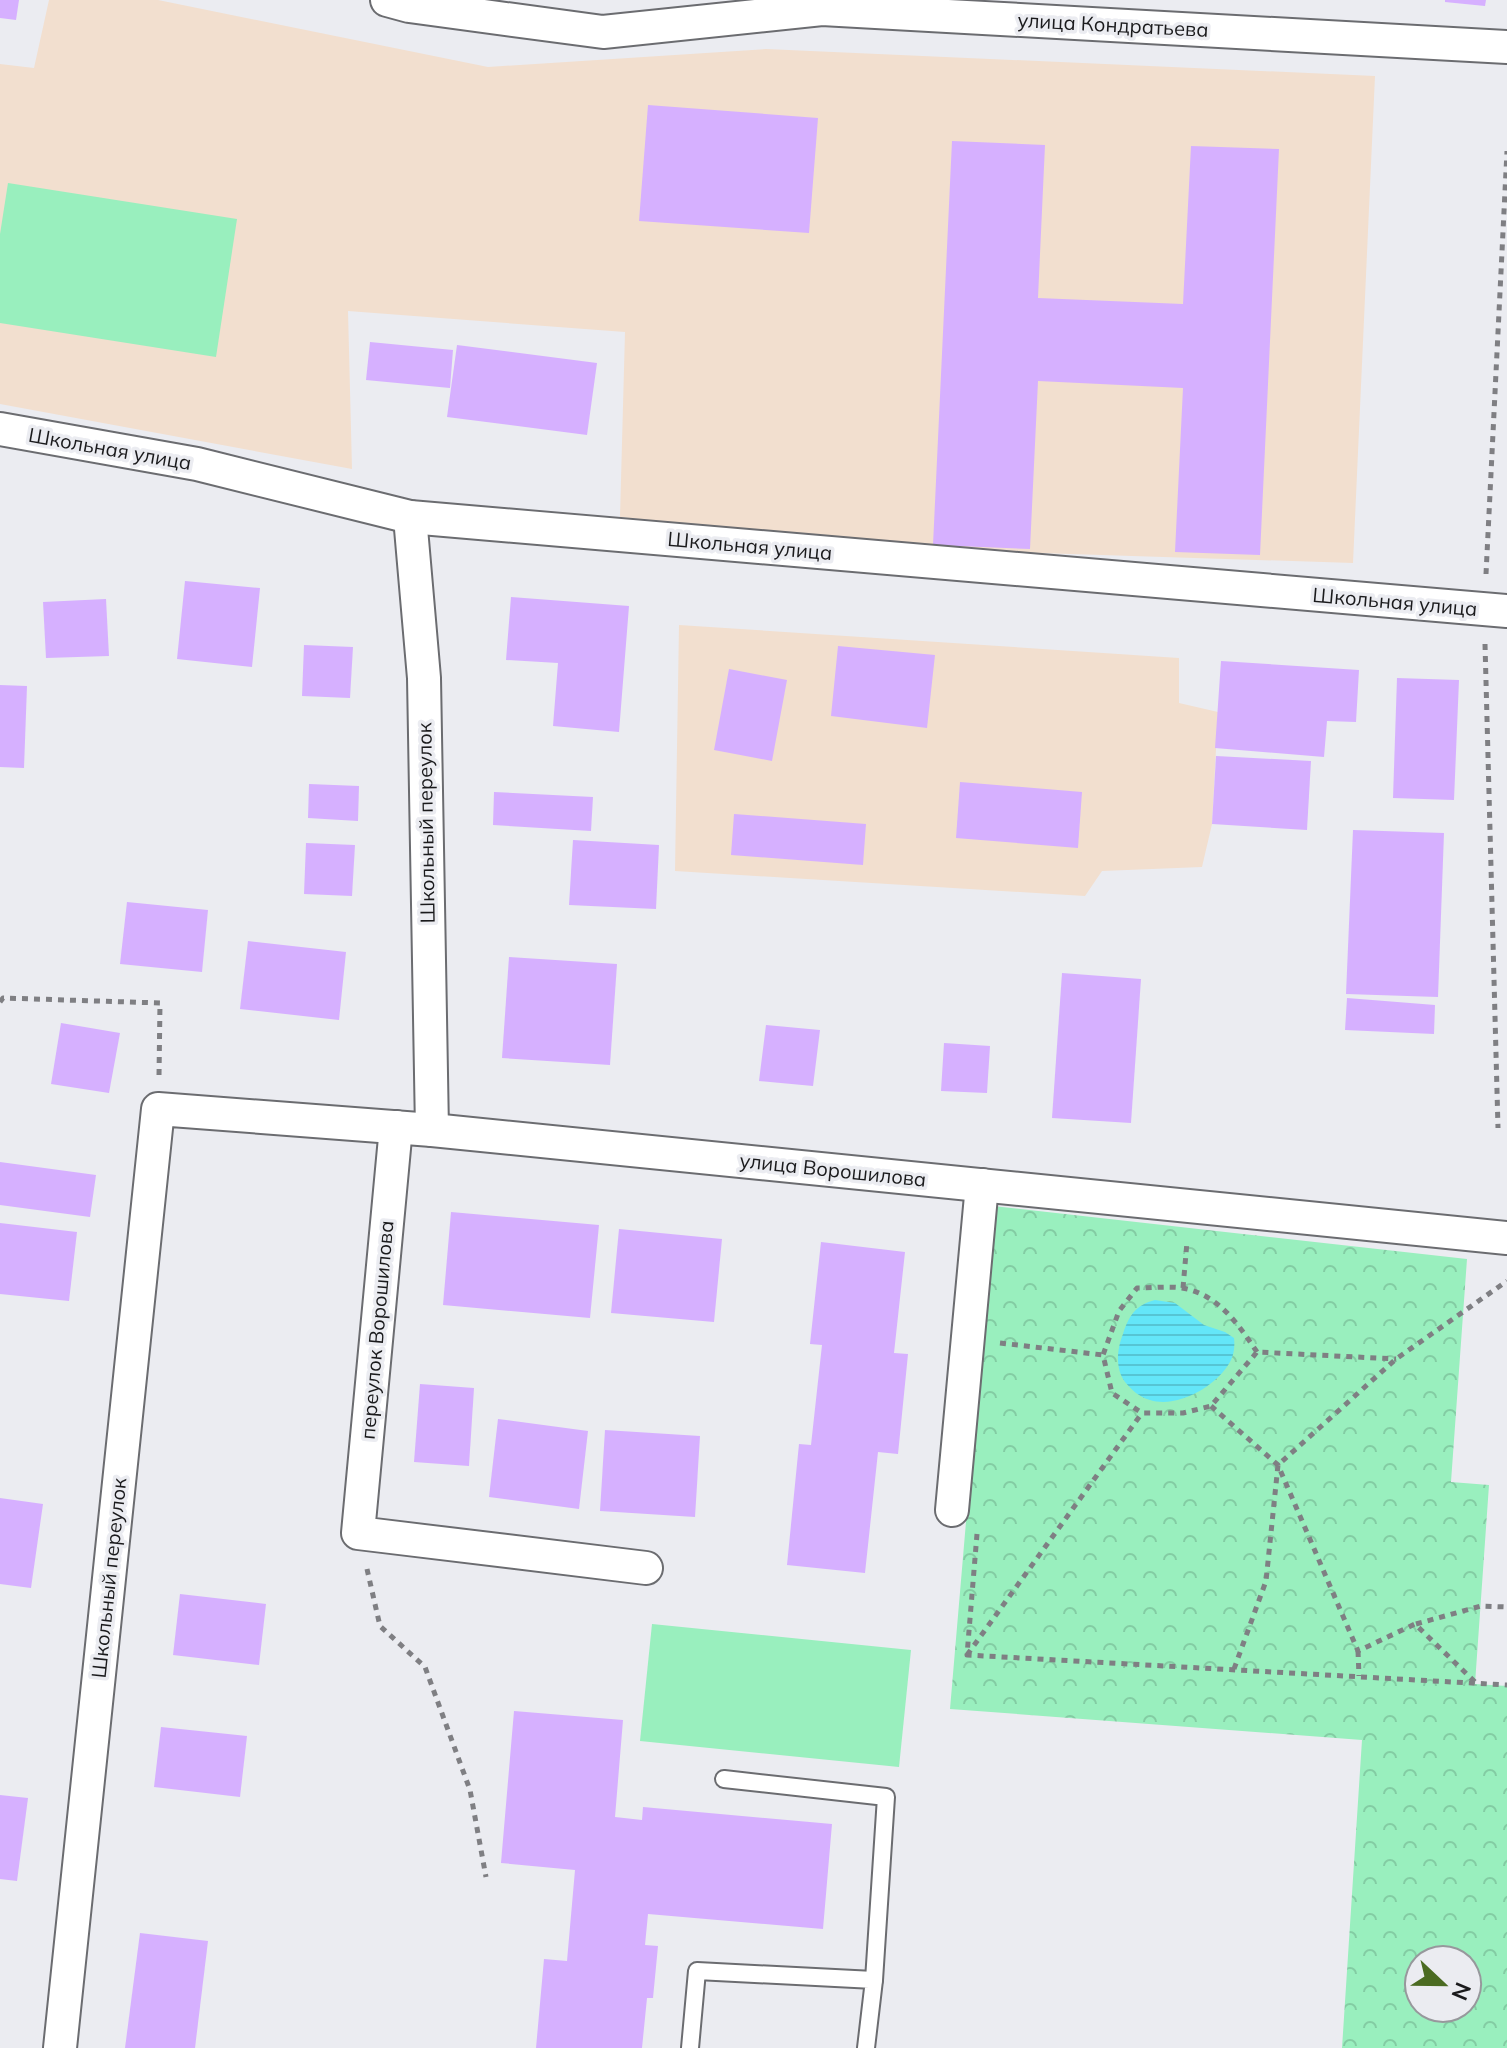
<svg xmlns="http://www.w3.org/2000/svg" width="1507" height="2048" font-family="Mulish,sans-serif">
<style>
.education{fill:#f2dfcf}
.green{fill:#99efbe}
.park{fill:url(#park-crowns);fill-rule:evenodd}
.water{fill:url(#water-rules)}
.building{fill:#d6b0ff}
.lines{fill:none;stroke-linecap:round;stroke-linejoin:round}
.service-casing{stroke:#6b6c70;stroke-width:20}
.minor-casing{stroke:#6b6c70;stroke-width:36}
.path{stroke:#7f7f83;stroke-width:5;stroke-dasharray:6 6;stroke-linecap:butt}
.service{stroke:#fff;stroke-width:16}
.minor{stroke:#fff;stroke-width:32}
.labels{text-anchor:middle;stroke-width:7;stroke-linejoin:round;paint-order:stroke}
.street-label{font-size:20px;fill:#1a1a1c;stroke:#ebecf1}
</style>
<defs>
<pattern id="park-crowns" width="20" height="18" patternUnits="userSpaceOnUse" patternTransform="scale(2)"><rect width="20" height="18" fill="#99efbe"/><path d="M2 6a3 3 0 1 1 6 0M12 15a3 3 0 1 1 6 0" fill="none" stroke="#83cca3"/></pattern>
<pattern id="water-rules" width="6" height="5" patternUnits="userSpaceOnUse" patternTransform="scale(2)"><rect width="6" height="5" fill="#64e6f8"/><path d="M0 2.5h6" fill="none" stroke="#56c5d4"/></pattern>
</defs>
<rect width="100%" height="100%" fill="#ebecf1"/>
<!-- education -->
<g class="education">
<path d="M49,0H158L488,67L766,49L1375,76L1353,563L912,549L620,517L625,332L348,311L352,469L0,404V64L34,68Z"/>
<path d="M679,625L1179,658V703L1218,712L1212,824L1202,867L1102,871L1085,896L675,871Z"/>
</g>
<!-- green -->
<g class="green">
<path d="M8,183L237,219L216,357L0,323V234Z"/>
<path d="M652,1624L911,1650L899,1767L640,1741Z"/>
</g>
<!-- park -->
<path class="park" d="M993,1206L1467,1259L1451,1482L1489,1485L1475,1684L1507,1686V2048H1342L1362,1740L950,1709ZM1419,1960H1467V2008H1419Z"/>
<!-- water -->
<path class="water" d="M1155,1300L1175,1303L1204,1325L1225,1332L1234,1338C1235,1346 1234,1355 1230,1362C1217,1386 1177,1409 1150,1400C1139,1397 1132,1390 1125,1382C1115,1368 1117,1349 1123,1334C1129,1315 1136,1305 1155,1300Z"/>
<!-- building -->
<g class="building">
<path d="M0,0H19L16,20L0,18Z"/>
<path d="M1445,0H1486L1485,6L1445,2Z"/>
<path d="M648,105L818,118L809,233L639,221Z"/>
<path d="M952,141L1045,145L1038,298L1183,304L1191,146L1279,149L1260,555L1175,552L1183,388L1038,381L1030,549L933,545Z"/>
<path d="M370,342L453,350L450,388L366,380Z"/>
<path d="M457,345L597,363L587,435L447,417Z"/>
<path d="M185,581L260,588L252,667L177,659Z"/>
<path d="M511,597L629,606L619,732L553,726L558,663L506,660Z"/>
<path d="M106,599L109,656L46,658L43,602Z"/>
<path d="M304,645L353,647L350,698L302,696Z"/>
<path d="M838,646L935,655L927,728L831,716Z"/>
<path d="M1221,661L1359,670L1356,722L1327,721L1324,757L1215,748Z"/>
<path d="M729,669L787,680L772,761L714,750Z"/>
<path d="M1397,678L1459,680L1454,800L1393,798Z"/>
<path d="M0,685L27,686L24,768L0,767Z"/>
<path d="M1216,756L1311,761L1307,830L1212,824Z"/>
<path d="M960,782L1082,792L1078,848L956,838Z"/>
<path d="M309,784L359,786L358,821L308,818Z"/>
<path d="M494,792L593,797L591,831L493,825Z"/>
<path d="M734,814L866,824L863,865L731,855Z"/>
<path d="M1353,830L1444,833L1438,997L1346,994Z"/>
<path d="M573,840L659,845L656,909L569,905Z"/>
<path d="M306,843L355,845L352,896L304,894Z"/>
<path d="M127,902L208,910L202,972L120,964Z"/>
<path d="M248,941L346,952L339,1020L240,1009Z"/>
<path d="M509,957L617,964L610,1065L502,1058Z"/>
<path d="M1062,973L1141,979L1131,1123L1052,1118Z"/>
<path d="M1347,998L1435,1005L1434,1034L1345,1030Z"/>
<path d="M61,1023L120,1033L109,1093L51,1084Z"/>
<path d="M766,1025L820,1030L813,1086L759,1081Z"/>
<path d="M944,1043L990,1046L987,1093L941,1091Z"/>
<path d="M0,1162L96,1175L90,1217L0,1205Z"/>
<path d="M451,1212L599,1225L590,1318L443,1305Z"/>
<path d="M0,1223L77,1232L69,1301L0,1294Z"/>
<path d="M619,1229L722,1239L714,1322L611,1313Z"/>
<path d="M821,1242L905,1252L894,1353L908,1354L898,1454L878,1452L865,1573L787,1565L799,1444L811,1445L822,1345L810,1344Z"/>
<path d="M420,1384L474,1388L469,1466L414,1462Z"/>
<path d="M498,1419L588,1431L579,1509L489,1497Z"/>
<path d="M605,1430L700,1436L695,1517L600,1511Z"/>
<path d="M0,1498L43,1504L31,1588L0,1584Z"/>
<path d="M180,1594L266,1604L259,1665L173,1655Z"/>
<path d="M514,1711L623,1720L615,1817L642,1820L643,1807L832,1824L823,1929L648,1914L645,1945L658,1946L653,1998H647L642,2048H536L544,1959L567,1961L575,1870L501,1863Z"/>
<path d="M161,1727L247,1736L240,1797L154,1787Z"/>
<path d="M0,1795L28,1798L17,1881L0,1879Z"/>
<path d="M140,1933L208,1941L195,2048H125Z"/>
</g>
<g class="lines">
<defs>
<g id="service">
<path d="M724,1779L886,1797L874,1980"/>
<path d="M690,2048L697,1971L874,1980L866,2048"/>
</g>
<g id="minor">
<path d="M387,0L409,6L603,32L822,9L1507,47"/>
<path d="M0,429L197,464L410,517L1507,611"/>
<path d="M410,517L424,678L432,1130"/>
<path d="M396,1127L358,1533L646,1568"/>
<path d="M952,1510L982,1185"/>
<path d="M60,2048L158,1109L432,1130L1507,1238"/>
</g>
</defs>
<!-- service casing -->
<use href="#service" class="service-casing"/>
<!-- minor casing -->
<use href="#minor" class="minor-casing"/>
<!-- path -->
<g class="path">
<path d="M1486,574L1507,151"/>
<path d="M1485,644L1498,1128"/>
<path d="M0,1002L3,998L160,1003L159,1076"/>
<path d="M1183,1288L1187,1242"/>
<path d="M1000,1343L1103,1355"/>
<path d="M1257,1352C1238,1324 1218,1294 1182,1288C1168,1286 1152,1288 1137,1288L1119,1311L1103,1355L1112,1393L1142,1413H1183L1211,1406L1257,1352L1396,1359"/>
<path d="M1211,1406L1278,1465L1358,1651L1415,1624L1475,1682"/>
<path d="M977,1534L967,1655L1507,1685"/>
<path d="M367,1569L380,1626L425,1667L470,1790L486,1877"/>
<path d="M1416,1624L1481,1606L1507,1607"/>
<path d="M1358,1651L1359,1676"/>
<path d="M967,1655L1142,1413"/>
<path d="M1234,1669L1266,1581L1278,1465L1396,1359L1507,1281"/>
</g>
<!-- service -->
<use href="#service" class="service"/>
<!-- minor -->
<use href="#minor" class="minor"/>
</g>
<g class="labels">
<!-- street labels -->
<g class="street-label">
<text transform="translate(1113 25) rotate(3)" y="7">улица Кондратьева</text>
<text transform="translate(110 449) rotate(10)" y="7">Школьная улица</text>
<text transform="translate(750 546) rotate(5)" y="7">Школьная улица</text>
<text transform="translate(1395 602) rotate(5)" y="7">Школьная улица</text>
<text transform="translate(426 823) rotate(-91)" y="7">Школьный переулок</text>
<text transform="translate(833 1170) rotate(6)" y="7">улица Ворошилова</text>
<text transform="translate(377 1330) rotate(-85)" y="7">переулок Ворошилова</text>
<text transform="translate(109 1578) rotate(-84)" y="7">Школьный переулок</text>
</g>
</g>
<!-- north arrow -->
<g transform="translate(1443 1984) rotate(112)"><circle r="38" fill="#ebecf1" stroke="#97989c" stroke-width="2"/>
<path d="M0-6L14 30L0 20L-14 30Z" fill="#4b6b22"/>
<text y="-12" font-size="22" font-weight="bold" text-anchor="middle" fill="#1a1a1c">N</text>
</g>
</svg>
